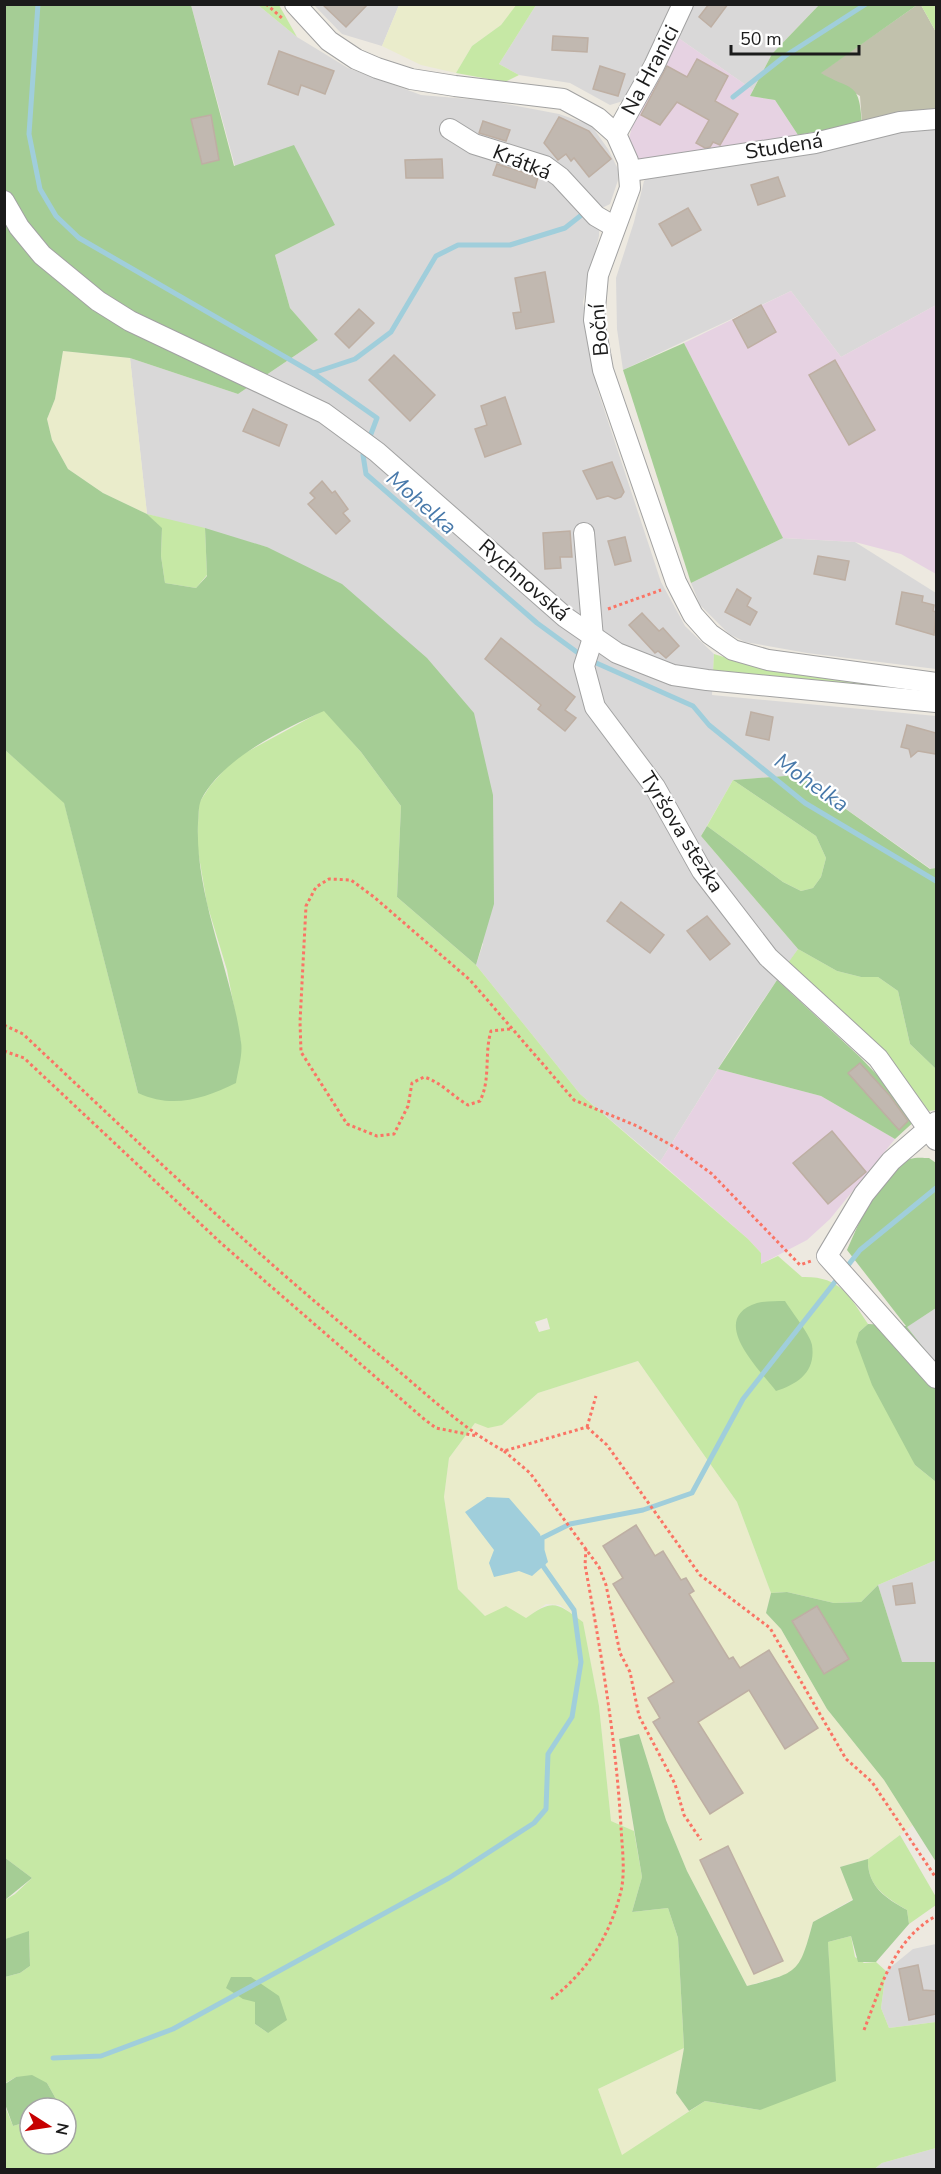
<svg xmlns="http://www.w3.org/2000/svg" width="941" height="2174" font-family="'Nunito Sans',sans-serif">
<style>
.residential{fill:#d9d8d8}
.industrial{fill:#e6d2e2}
.construction{fill:#c1c1ac}
.farmland{fill:#eaeccb}
.grass{fill:#c6e8a5;fill-rule:evenodd}
.forest{fill:#a5cd95}
.water{fill:#a0cedb}
.lines{fill:none;stroke-linecap:round;stroke-linejoin:round}
.stream{stroke:#a0cedb;stroke-width:5}
.building{fill:#c1b8b0;stroke:#beafa3;stroke-width:1.5}
.minor-casing{stroke:#a2a2a2;stroke-width:22}
.path{stroke:#fa7465;stroke-width:3;stroke-dasharray:3 3;stroke-linecap:butt}
.minor{stroke:#fff;stroke-width:20}
.labels{text-anchor:middle;stroke-width:4.5;stroke-linejoin:round;paint-order:stroke}
.street-label{font-size:21px;fill:#1b1b1b;stroke:#fff}
.water-label{font-size:22px;font-style:italic;fill:#4879aa;stroke:#fff}
</style>
<rect width="100%" height="100%" fill="#ede9e0"/>
<!-- residential -->
<g class="residential">
<path d="M191,5H258L297,37L348,68L421,95L491,101L559,114L591,125L608,149L618,169V180L610,204L600,209L599,236L583,302L598,391L661,582L685,626L714,654L712,695L936,716V868L931,869L798,775L733,780L701,836L798,949L734,1043L660,1162L580,1094L476,965L483,944L267,547L147,514L130,358L238,394L318,340L290,308L275,255L335,225L235,166Z"/>
<path d="M314,5H399L382,46L342,34Z"/>
<path d="M536,5H674L623,101L610,105L570,83L519,75L499,64Z"/>
<path d="M691,5H819L772,54L753,90L677,37Z"/>
<path d="M936,125V305L841,357L791,291L623,370L617,329L616,278L634,222L644,181L648,177L908,128Z"/>
<path d="M783,538L855,542L936,593V669L807,653L745,642L729,634L700,605L691,583Z"/>
<path d="M936,1308V1364L906,1327Z"/>
<path d="M936,1560V1662L902,1663L878,1585Z"/>
<path d="M936,1944V2022L889,2028L881,2008L886,1971L913,1949Z"/>
<path d="M936,2148V2169L873,2170L882,2163Z"/>
</g>
<!-- industrial -->
<g class="industrial">
<path d="M677,37L753,90L750,96L775,100L798,135L636,163L629,138L632,127L645,93Z"/>
<path d="M791,291L841,357L936,305V574L901,554L855,542L783,538L684,343Z"/>
<path d="M718,1069L821,1096L895,1139L830,1219L807,1240L761,1264V1253L748,1239L660,1162Z"/>
</g>
<!-- construction -->
<path class="construction" d="M917,5H921L936,32V111L862,123L860,96L820,73Z"/>
<!-- farmland -->
<g class="farmland">
<path d="M399,5H517L501,25L472,46L456,73L421,65L382,46Z"/>
<path d="M63,351L130,358L147,514L103,493L68,469L52,440L47,419L55,399Z"/>
<path d="M638,1361L737,1502L771,1593L766,1613L781,1629L827,1709L884,1780L913,1825L868,1859L840,1867L853,1899L813,1922L802,1962L788,1974L747,1986L687,1871L666,1820L639,1734L619,1739L634,1831L611,1821L599,1706L583,1622L560,1605L546,1604L526,1618L485,1616L458,1589L444,1497L449,1458L475,1423L502,1425L538,1393Z"/>
<path d="M684,2048L676,2093L689,2111L622,2156L598,2089Z"/>
</g>
<!-- grass -->
<g class="grass">
<path d="M517,4L536,5L499,64L519,75L505,82L456,73L472,46L501,25Z"/>
<path d="M258,5H279L297,37Z"/>
<path d="M921,5H936V32Z"/>
<path d="M147,514L205,528L207,575L196,588L165,583L161,556L162,529Z"/>
<path d="M714,654L766,670L927,689L926,694L713,672Z"/>
<path d="M324,710L361,752L401,806L397,897L476,965L580,1094L748,1239L761,1253V1264L778,1256L802,1277C840,1276 849,1295 868,1324L859,1332L915,1465L936,1482V1560L878,1585L861,1602L834,1603L787,1592L771,1593L737,1502L638,1361L538,1393L502,1425L488,1428L475,1423L449,1458L444,1497L458,1589L485,1616L506,1606L526,1618C554,1598 557,1603 583,1622L599,1706L611,1821L634,1831L642,1877L632,1912L668,1908L678,1938L684,2048L598,2089L622,2155L705,2101L760,2110L831,2023L828,1942L851,1936L855,1957L864,1963L876,1962L886,1971L881,2008L889,2028L936,2022V2148L882,2163L873,2170H5L4,2104L13,2126L30,2121V2144H66V2108H61L47,2083L16,2077L4,2084L5,1977L20,1973L30,1966L29,1932L5,1939V1900L15,1894L32,1878L4,1857L5,750L64,802L138,1093L241,1044L227,970L207,904L197,845L199,803L210,786L234,759ZM547,1318L550,1329L539,1332L535,1322ZM255,2002L268,2033L255,2024Z"/>
<path d="M733,780L816,836L826,858L821,877L813,888L801,891L783,882L707,826Z"/>
<path d="M798,949L837,971L861,977H878L898,991L910,1044L936,1069V1110L929,1111L887,1058L788,963Z"/>
<path d="M900,1835L936,1897V1905L909,1924L907,1910C885,1897 867,1886 868,1859Z"/>
</g>
<!-- forest -->
<g class="forest">
<path d="M5,5H191L234,166L294,145L335,225L275,255L290,308L318,340L238,394L130,358L63,351L55,399L47,419L52,440L68,469L103,493L147,514L162,528L161,556L165,583L196,588L207,576L205,528L267,547L342,584L427,658L474,713L493,795L494,904L476,965L397,897L401,806L361,752L324,711C283,729 222,759 201,800C198,807 199,816 198,823C195,898 231,968 241,1042C243,1054 238,1070 236,1083C203,1099 173,1109 138,1093L64,803L5,750Z"/>
<path d="M819,5H917L821,73C853,92 859,80 862,123L798,135L775,100L750,96L772,54Z"/>
<path d="M684,343L783,538L691,583L623,370Z"/>
<path d="M798,775L930,869L936,868V1069L910,1044L898,991L878,977H861L837,971L798,949L701,836L707,826L783,882L801,891L813,888L821,877L826,858L816,836L733,780Z"/>
<path d="M777,980L860,1057L918,1118L895,1139L821,1096L718,1069Z"/>
<path d="M929,1158L936,1163V1308L907,1327L936,1364V1482L915,1465L872,1385L856,1342L859,1332L868,1324L906,1326L847,1250C859,1224 880,1168 910,1159C916,1157 924,1158 929,1158Z"/>
<path d="M785,1301C791,1311 810,1334 812,1345C816,1372 798,1384 776,1391C759,1369 707,1319 757,1303C765,1301 776,1301 785,1301Z"/>
<path d="M878,1585L902,1662H936V1862L884,1780L827,1709L781,1629L766,1613L771,1593L787,1592L834,1603L861,1602Z"/>
<path d="M639,1734L666,1820L687,1871L747,1986C799,1972 799,1974 813,1922L853,1900L840,1867L868,1859C867,1886 885,1898 907,1910L909,1924L876,1962H858L851,1936L828,1942L836,2081L760,2110L705,2101L689,2111L676,2093L684,2048L678,1938L668,1908L632,1912L642,1877L619,1739Z"/>
<path d="M4,1857L32,1878L5,1900H4Z"/>
<path d="M29,1931L30,1966L20,1973L5,1977V1939Z"/>
<path d="M231,1977H251L279,1996L287,2020L268,2033L255,2024V2002L243,1999L226,1988Z"/>
<path d="M32,2075L47,2083L61,2108H30V2121L13,2126L5,2104V2084L16,2077Z"/>
</g>
<!-- water -->
<path class="water" d="M487,1497L509,1498L540,1534L548,1562L532,1576L519,1571L494,1577L489,1563L494,1550L465,1512Z"/>
<g class="lines">
<!-- stream -->
<g class="stream">
<path d="M38,4L29,134L40,189L56,216L79,238L313,373L377,418L363,455L366,474L537,623L585,658L693,706L709,725L805,803L936,881"/>
<path d="M733,97L785,56L866,4"/>
<path d="M313,373L355,359L391,332L436,256L458,245H510L565,228L584,213"/>
<path d="M542,1548V1538L570,1524L643,1510L692,1493L743,1399L860,1250L936,1188"/>
<path d="M53,2058L101,2056L173,2029L449,1878L534,1823L546,1809L548,1754L572,1717L581,1662L574,1610L543,1566V1560"/>
</g>
</g>
<!-- building -->
<g class="building">
<path d="M322,4H368L346,27Z"/>
<path d="M709,4H728L711,27L699,17Z"/>
<path d="M553,36L588,38L587,52L552,50Z"/>
<path d="M279,51L334,71L325,94L301,85L298,95L268,84Z"/>
<path d="M697,59L728,76L715,101L738,114L720,145L713,142L710,147L705,148L696,143L709,120L677,102L660,125L641,115L667,66L687,77Z"/>
<path d="M600,66L625,74L618,96L593,89Z"/>
<path d="M211,115L219,160L202,164L191,119Z"/>
<path d="M559,117L589,131L611,159L589,177L574,158L571,161L566,154L558,160L544,143Z"/>
<path d="M483,121L510,130L506,141L479,133Z"/>
<path d="M442,159L443,178H406L405,160Z"/>
<path d="M497,164L538,177L535,188L493,175Z"/>
<path d="M778,177L785,196L758,205L751,185Z"/>
<path d="M688,208L701,230L672,246L659,224Z"/>
<path d="M545,272L554,322L516,329L513,313L521,312L515,278Z"/>
<path d="M761,305L776,332L748,348L733,320Z"/>
<path d="M359,309L374,323L349,348L335,334Z"/>
<path d="M394,355L435,395L410,421L369,380Z"/>
<path d="M835,360L875,430L849,445L809,375Z"/>
<path d="M505,397L521,444L485,457L475,429L487,425L481,406Z"/>
<path d="M253,409L287,425L279,446L243,431Z"/>
<path d="M612,462L624,492L621,497L615,499L608,496L597,499L583,471Z"/>
<path d="M322,481L332,493L335,491L348,509L343,513L350,521L336,534L308,504L315,498L310,493Z"/>
<path d="M570,531L572,557H560L561,568L545,569L543,533Z"/>
<path d="M625,537L631,561L615,565L608,541Z"/>
<path d="M818,556L849,561L845,580L814,574Z"/>
<path d="M737,589L751,598L747,606L757,612L750,625L725,612Z"/>
<path d="M902,592L923,596L922,602L934,605L933,611L936,612L934,635L896,624Z"/>
<path d="M642,613L659,631L663,628L679,646L666,658L658,651L655,653L629,625Z"/>
<path d="M501,638L575,697L565,710L576,718L565,731L538,709L541,705L485,659Z"/>
<path d="M751,712L773,717L769,740L746,735Z"/>
<path d="M907,725L936,733V754L918,751L911,757L909,749L901,747Z"/>
<path d="M621,902L664,935L650,953L607,921Z"/>
<path d="M707,916L730,944L710,960L687,931Z"/>
<path d="M860,1063L890,1096L908,1121L899,1130L848,1073Z"/>
<path d="M832,1131L866,1172L828,1204L793,1163Z"/>
<path d="M636,1525L655,1556L663,1551L681,1580L686,1578L694,1591L689,1594L729,1659L733,1657L740,1668L769,1650L818,1728L785,1749L749,1690L698,1722L743,1793L710,1814L653,1722L660,1718L648,1698L674,1682L613,1584L623,1578L603,1546Z"/>
<path d="M912,1583L915,1603L896,1605L893,1586Z"/>
<path d="M817,1606L849,1659L824,1674L792,1621Z"/>
<path d="M728,1846L783,1961L754,1974L700,1860Z"/>
<path d="M918,1965L923,1990L936,1991V2014L909,2020L899,1969Z"/>
</g>
<g class="lines">
<defs>
<g id="minor">
<path d="M295,4L329,41L356,59L377,68L411,79L455,86L563,99L598,118L616,134L628,161L630,188L598,275L594,320L603,370L676,582L693,615L710,634L733,650L768,660L936,683"/>
<path d="M450,129L474,144L545,166L560,177L596,216L615,227"/>
<path d="M616,134L654,66L683,4"/>
<path d="M630,171L815,143L900,122L936,119"/>
<path d="M4,201L19,227L42,255L98,301L130,321L324,413L377,452L565,617L617,653L673,675L707,680L936,702"/>
<path d="M584,533L593,638L584,666L595,707L655,787L702,871L768,957L878,1058L936,1140"/>
<path d="M936,1122L891,1161L864,1194L827,1256L936,1378"/>
</g>
</defs>
<!-- minor casing -->
<use href="#minor" class="minor-casing"/>
<!-- path -->
<g class="path">
<path d="M266,4L282,18"/>
<path d="M608,609L661,590"/>
<path d="M4,1025L23,1034C140,1144 256,1256 382,1357C421,1389 460,1427 504,1451L587,1427"/>
<path d="M510,1029L491,1031C484,1054 491,1079 480,1101L468,1105C452,1096 441,1082 424,1077L412,1083L408,1106L394,1134L377,1136L347,1124L301,1052L300,1022L306,906L316,887L329,879L351,880L374,897L470,980L574,1100L637,1126L678,1149L712,1174L800,1265L811,1261"/>
<path d="M4,1051L24,1058L222,1244L424,1419L436,1428L477,1436"/>
<path d="M587,1427L607,1445L700,1575L770,1628L846,1759L872,1782L936,1878"/>
<path d="M587,1427L596,1396"/>
<path d="M504,1451L530,1473L599,1567L606,1585L620,1653L630,1672L639,1716L675,1784L684,1815L701,1840"/>
<path d="M551,1999C586,1973 609,1937 620,1895C626,1874 622,1848 621,1827C616,1739 601,1652 585,1565L586,1549"/>
<path d="M864,2030C881,1987 893,1940 936,1916"/>
</g>
<!-- minor -->
<use href="#minor" class="minor"/>
</g>
<g class="labels">
<!-- street labels -->
<g class="street-label">
<text transform="translate(650 70) rotate(-62)" y="7">Na Hranici</text>
<text transform="translate(784 146) rotate(-9)" y="7">Studená</text>
<text transform="translate(522 162) rotate(22)" y="7">Krátká</text>
<text transform="translate(599 330) rotate(-95)" y="7">Boční</text>
<text transform="translate(524 580) rotate(41)" y="7">Rychnovská</text>
<text transform="translate(682 832) rotate(58)" y="7">Tyršova stezka</text>
</g>
<!-- water labels -->
<g class="water-label">
<text transform="translate(422 502) rotate(41)" y="8">Mohelka</text>
<text transform="translate(812 782) rotate(35)" y="8">Mohelka</text>
</g>
</g>
<!-- border -->
<rect width="941" height="2174" fill="none" stroke="#1b1b1b" stroke-width="12"/>
<!-- north arrow -->
<g transform="translate(48 2126) rotate(102)"><circle r="28" fill="#ffffff" stroke="#a4a4a4" stroke-width="1.5"/>
<path d="M0-4.5L10 22L0 15L-10 22Z" fill="#c60001"/>
<text y="-9" font-size="16" font-weight="bold" text-anchor="middle" fill="#1b1b1b">N</text>
</g>
<!-- scale -->
<path d="M731 45v9h128v-9" fill="none" stroke="#1b1b1b" stroke-width="3"/>
<text x="740" y="45" font-size="18" fill="#1b1b1b" stroke="#ffffff" stroke-width="4.5" paint-order="stroke">50 m</text>
</svg>
